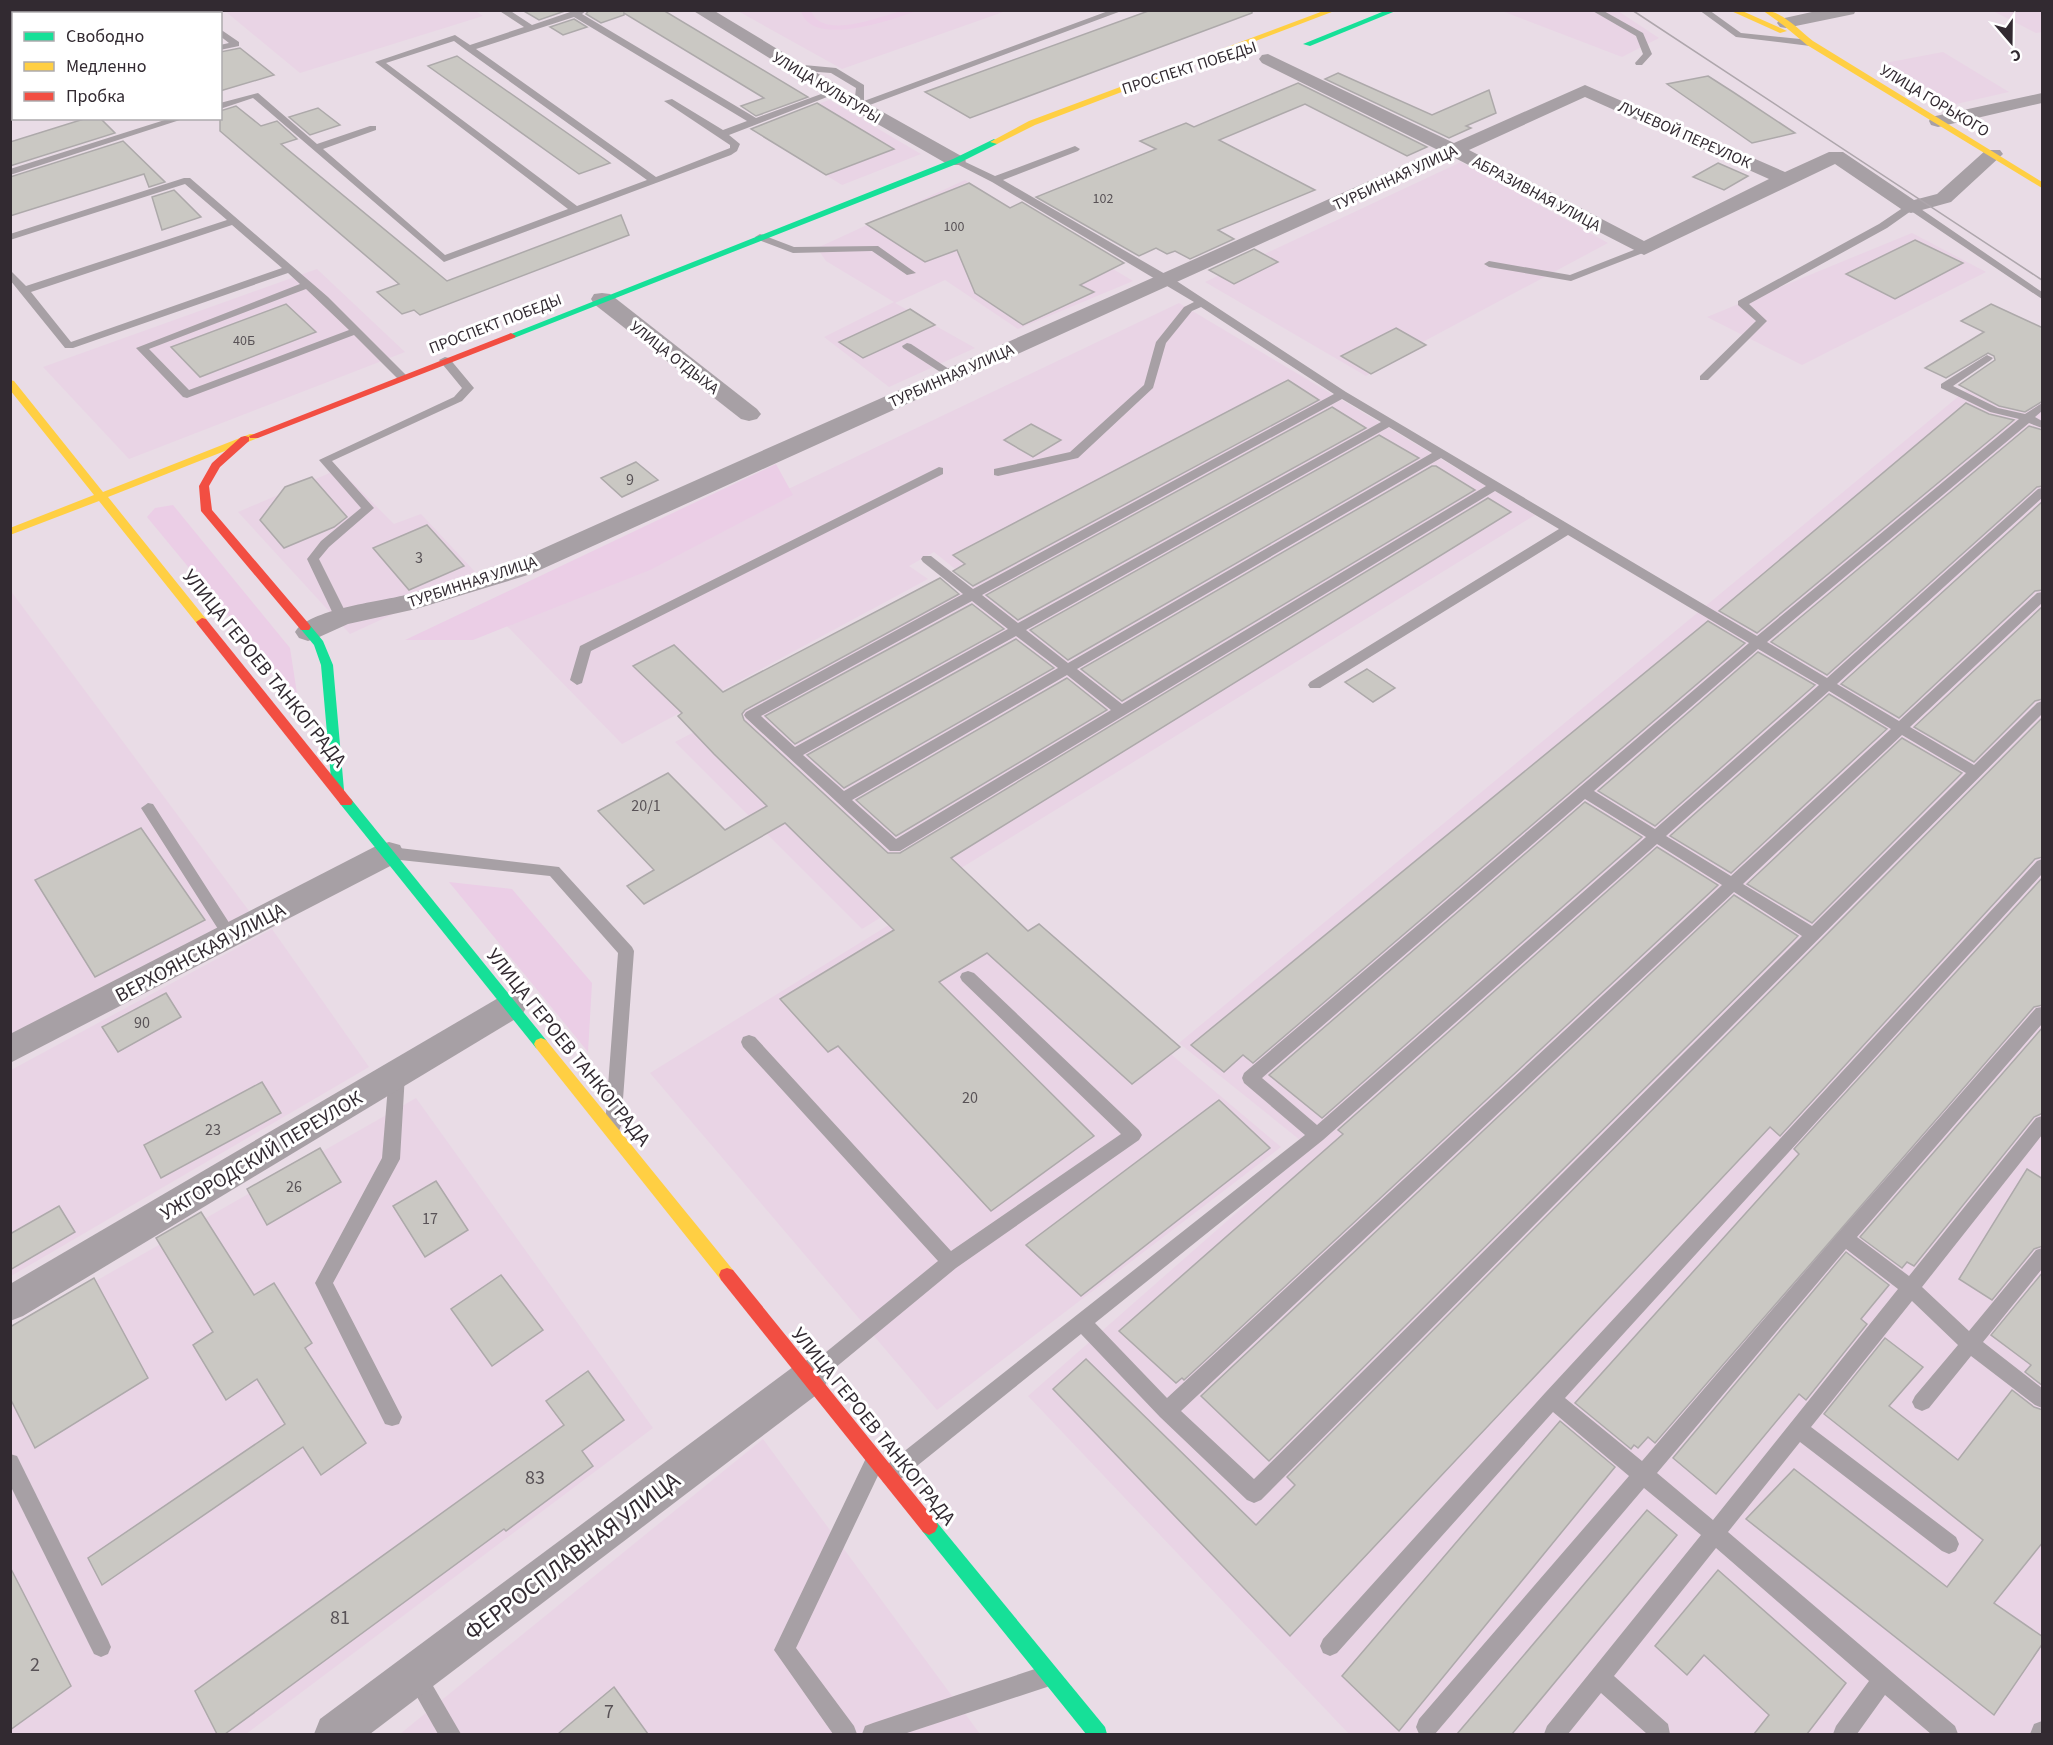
<svg xmlns="http://www.w3.org/2000/svg" width="2053" height="1745" font-family="'Source Sans 3',sans-serif">
<style>
.built{fill:#e9d4e5}
.green{fill:#ebcee6}
.building{fill:#cac8c3;stroke:#ada9aa;stroke-width:1.5}
.lines{fill:none;stroke-linecap:round;stroke-linejoin:round}
.lane{fill:#a7a0a5;fill-rule:evenodd}
.street{fill:#a7a0a5;fill-rule:evenodd}
.fast{fill:#16e098;fill-rule:evenodd}
.slow{fill:#ffcf43;fill-rule:evenodd}
.jam{fill:#f24e42;fill-rule:evenodd}
.tram{stroke:#aea6ac;stroke-width:1.5}
.labels{text-anchor:middle;stroke-width:6;stroke-linejoin:round;paint-order:stroke}
.far-number-label{font-size:14px;fill:#585256}
.far-street-label{font-size:16px;fill:#322a31;stroke:#fff}
.number-label{font-size:16px;fill:#585256}
.street-label{font-size:20px;fill:#322a31;stroke:#fff}
.near-number-label{font-size:20px;fill:#585256}
.near-street-label{font-size:24px;fill:#322a31;stroke:#fff}
</style>
<rect width="100%" height="100%" fill="#e9dce6"/>
<!-- built -->
<g class="built">
<path d="M474,10L483,16L300,73L225,11Z"/>
<path d="M738,11H1006L842,69Z"/>
<path d="M1502,11H1618L1659,38L1622,57Z"/>
<path d="M1993,11H2042V32L2036,33Z"/>
<path d="M1943,52L2009,92L1956,104L1885,63Z"/>
<path d="M829,100L921,154L842,185L751,129Z"/>
<path d="M1461,162L1608,243L1419,344L1366,376L1205,282Z"/>
<path d="M965,180L1133,281L1018,329L945,280L895,303L975,348L889,387L824,337L894,302L826,261L817,248Z"/>
<path d="M1912,233L1986,272L1802,365L1707,317Z"/>
<path d="M317,269L405,352L129,459L43,367Z"/>
<path d="M1179,303L1535,515L862,929L675,742L975,585L934,552L909,566L928,579L622,744L505,624Z"/>
<path d="M2042,327V1734H1349L1028,1396L1310,1148L1179,1043Z"/>
<path d="M339,469L394,524L421,514L478,575L350,634L238,512Z"/>
<path d="M10,590L252,915L10,1039Z"/>
<path d="M963,879L1281,1147L937,1410L650,1073Z"/>
<path d="M272,929L369,1067L11,1276V1070Z"/>
<path d="M416,1098L653,1428L246,1734H11L10,1330Z"/>
<path d="M763,1439L980,1734H400Z"/>
</g>
<!-- green -->
<g class="green">
<path d="M801,11H811C822,40 879,17 898,12C904,10 911,10 917,11C893,19 812,49 801,11Z"/>
<path d="M776,464L793,495L650,570L473,640H405Z"/>
<path d="M173,505L290,648L298,700L147,517L155,508Z"/>
<path d="M449,882L512,889L592,983L588,1052Z"/>
</g>
<!-- building -->
<g class="building">
<path d="M522,10H568L539,20Z"/>
<path d="M589,10H663L808,97L756,116L741,106L764,98L624,13V15L601,23L586,14Z"/>
<path d="M1151,10H1252V13L970,118L925,92Z"/>
<path d="M574,19L587,27L563,35L550,27Z"/>
<path d="M240,48L274,75L220,91V52Z"/>
<path d="M457,56L610,163L579,174L428,66Z"/>
<path d="M1338,73L1432,115L1489,90L1496,113L1466,126L1471,128L1449,138L1325,79Z"/>
<path d="M1708,76L1733,92L1795,133L1752,143L1667,84Z"/>
<path d="M1298,83L1427,147L1407,156L1305,104L1219,140L1315,190L1218,230L1234,239L1190,259L1175,251L1167,254L1156,248L1139,256L1036,197L1156,149L1140,141L1186,123L1194,127Z"/>
<path d="M817,103L894,149L826,175L751,129Z"/>
<path d="M236,106L261,126L277,121L297,139L281,144L447,281L621,215L629,235L420,315L414,310L402,314L377,292L399,284L220,131V111Z"/>
<path d="M318,108L340,125L310,135L289,117Z"/>
<path d="M87,118H100L115,133L10,166V142Z"/>
<path d="M123,141L165,182L149,187L144,174L10,216V177Z"/>
<path d="M1718,163L1748,176L1724,190L1693,177Z"/>
<path d="M969,183L1010,208L1022,202L1124,263L1080,285L1094,292L1023,325L975,293L957,250L925,262L866,224Z"/>
<path d="M174,190L201,217L162,230L152,197Z"/>
<path d="M1915,240L1963,263L1895,299L1846,274Z"/>
<path d="M1254,249L1278,262L1234,284L1209,270Z"/>
<path d="M286,304L316,332L200,377L171,347Z"/>
<path d="M1991,304L2043,328V401L2025,412L1999,406L1959,385L1995,360L1994,356L1988,353L1946,378L1925,368L1984,332L1961,321Z"/>
<path d="M910,309L935,325L863,358L839,342Z"/>
<path d="M1396,328L1426,345L1371,374L1341,356Z"/>
<path d="M1288,380L1319,400L973,586L953,571L965,564L953,555Z"/>
<path d="M1966,403L1989,414L2014,420L1757,633L1719,611Z"/>
<path d="M1332,407L1366,428L1018,620L986,595Z"/>
<path d="M1031,424L1061,440L1033,457L1004,440Z"/>
<path d="M2029,426L2043,430V486L2037,487L1827,675L1771,642Z"/>
<path d="M1379,435L1419,458L1068,660L1030,630Z"/>
<path d="M636,462L658,480L622,497L601,478Z"/>
<path d="M1432,466H1436L1475,490L1122,701L1081,669Z"/>
<path d="M312,477L347,517L334,527L284,548L260,520L285,487Z"/>
<path d="M1488,498L1511,512L951,858L1028,931L1039,924L1180,1047L1132,1084L987,953L939,982L1094,1136L991,1211L838,1046L828,1052L780,999L894,930L785,823L644,904L627,886L654,870L598,811L668,773L725,830L767,806L714,754L678,716L682,713L633,666L674,645L723,692L940,578L959,594L745,710L742,714L744,720L888,853H900Z"/>
<path d="M2043,501V590L2035,591L1899,718L1841,684Z"/>
<path d="M427,525L464,566L409,590L373,548Z"/>
<path d="M972,604L1004,629L795,744L765,716Z"/>
<path d="M2043,606V699L2035,701L1974,762L1914,727Z"/>
<path d="M1708,621L1745,643L1253,1063L1243,1055L1224,1072L1191,1045Z"/>
<path d="M1016,639L1054,668L844,788L807,755Z"/>
<path d="M1758,652L1815,685L1655,826L1598,791Z"/>
<path d="M1367,669L1395,688L1373,702L1345,682Z"/>
<path d="M1067,678L1107,710L896,836L856,800Z"/>
<path d="M1829,694L1887,729L1731,873L1670,836Z"/>
<path d="M2043,717V857L2035,859L1780,1136L1770,1127L1290,1636L1053,1389L1086,1359L1256,1525L1295,1485L1287,1477Z"/>
<path d="M1902,738L1962,773L1812,923L1747,884Z"/>
<path d="M1585,802L1642,837L1322,1118L1269,1075Z"/>
<path d="M141,828L205,920L95,977L35,880Z"/>
<path d="M1657,847L1718,885L1184,1380L1182,1378L1176,1383L1119,1331L1343,1134L1338,1130Z"/>
<path d="M2043,877V1005L2034,1007L1655,1443L1648,1437L1638,1448L1634,1445L1631,1449L1575,1403L1799,1154L1794,1149Z"/>
<path d="M1734,895L1798,936L1269,1461L1201,1396Z"/>
<path d="M166,993L181,1017L118,1052L102,1027Z"/>
<path d="M2043,1027V1113L2034,1117L1914,1266L1907,1262L1902,1268L1860,1237Z"/>
<path d="M262,1082L281,1113L161,1178L144,1145Z"/>
<path d="M1219,1100L1270,1148L1081,1296L1026,1245Z"/>
<path d="M320,1148L341,1182L267,1225L247,1189Z"/>
<path d="M2027,1169L2043,1179V1246L2034,1249L1992,1300L1959,1279Z"/>
<path d="M436,1181L468,1230L425,1257L393,1206Z"/>
<path d="M59,1206L75,1232L10,1270V1234Z"/>
<path d="M201,1212L254,1295L274,1283L312,1343L305,1348L366,1443L321,1475L303,1447L102,1585L88,1558L285,1424L257,1379L226,1400L193,1345L213,1332L156,1238Z"/>
<path d="M1846,1252L1889,1285L1861,1319L1867,1324L1806,1400L1799,1394L1716,1494L1673,1458Z"/>
<path d="M2043,1272V1386L2025,1372L2031,1365L1991,1335Z"/>
<path d="M501,1275L543,1330L492,1366L451,1309Z"/>
<path d="M94,1278L148,1378L35,1448L10,1398V1327Z"/>
<path d="M1885,1338L1923,1367L1889,1406L1958,1460L2012,1390L2034,1407L2043,1410V1542L1994,1603L2043,1637V1643L1994,1715L1746,1519L1794,1469L1947,1587L1983,1540L1824,1414Z"/>
<path d="M588,1371L624,1420L582,1451L593,1466L506,1531L504,1529L225,1734H217L195,1691L564,1425L546,1401Z"/>
<path d="M1560,1421L1615,1467L1399,1731L1342,1676Z"/>
<path d="M1647,1510L1677,1535L1512,1734H1457Z"/>
<path d="M10,1567L71,1686L10,1730Z"/>
<path d="M1718,1570L1846,1683L1807,1734H1754L1769,1715L1704,1655L1687,1675L1655,1646Z"/>
<path d="M614,1687L648,1734H558Z"/>
</g>
<g class="lines">
<!-- lane -->
<g class="lane">
<path d="M54,10H63L65,14H56Z"/>
<path d="M107,10H120L115,14H102Z"/>
<path d="M136,10H145L148,14H139Z"/>
<path d="M498,10H509L532,25L576,10H587L582,14L756,118L832,90L840,92L729,135L740,144L737,151L731,155L444,262L253,98L220,109V103L258,93L317,144L370,126H376V130L323,149L445,255L568,209L375,62L455,35L470,45L524,27ZM574,17L747,121L723,130L672,99L664,101L730,145V148L656,177L476,49ZM454,41L466,50L647,180L577,206L386,63Z"/>
<path d="M1111,10H1124L859,109L854,106L856,88L831,73L793,70L789,67L793,64L836,68L864,85V101Z"/>
<path d="M1591,10H1602L1643,33L1652,54L1642,65H1636L1635,63L1643,54L1636,36Z"/>
<path d="M1699,10H1709L1741,33L1810,40L1814,43L1810,46L1736,37Z"/>
<path d="M220,29L239,42V46L220,50V45L229,43L220,36Z"/>
<path d="M10,50L14,51V59L10,58Z"/>
<path d="M14,71V77L10,78V72Z"/>
<path d="M14,107V113L10,114V108Z"/>
<path d="M171,118H186L10,175V169Z"/>
<path d="M1075,146L1080,149L1078,151L1003,180L1172,278L1346,392L1757,636L2019,419L1990,412L1941,388V384L1987,355L1993,358L1991,360L1953,386L1998,408L2025,414L2042,403V411L2035,417L2042,421V428L2029,423L1767,642L1827,678L2038,489L2042,488V498L1837,684L1899,721L2037,593L2042,592V603L1910,727L1974,765L2037,703L2042,701V714L1261,1500L1254,1503L1247,1500L1160,1417L1081,1334L897,1482L890,1485L883,1482L880,1475L883,1468L1305,1135L1244,1083L1242,1078L1244,1073L1749,643L1568,535L1320,688H1310L1308,685L1310,682L1559,529L1495,491L900,851H890L746,718L744,715L746,712L963,594L923,562L921,559L923,556H931L973,589L1334,394L1201,307L1192,311L1166,343L1153,388L1078,458L998,476L994,475V469L1070,452L1144,385L1156,342L1184,307L1194,302L992,182L951,161L959,159L995,176ZM1342,399L1381,422L1018,623L982,595ZM1389,427L1432,453L1068,663L1026,630ZM1441,458L1486,486L1122,704L1077,669ZM972,601L1008,629L795,747L761,716ZM1016,636L1058,668L844,791L803,755ZM1758,649L1819,685L1655,829L1594,791ZM1067,675L1111,710L896,839L852,800ZM1829,691L1891,729L1731,876L1666,836ZM1902,735L1966,773L1812,926L1743,884ZM1585,799L1646,837L1317,1125L1262,1078ZM1657,844L1722,885L1167,1398L1095,1323L1323,1140ZM1734,892L1802,936L1254,1479L1181,1411Z"/>
<path d="M184,178H190L328,297L406,375V379H398L354,335L187,398L183,397L136,348L300,284L288,273L73,348H65L10,280V270L26,286L227,220L185,184L10,240V234ZM232,225L282,268L71,342L31,292ZM306,289L349,330L189,390L149,349Z"/>
<path d="M1907,205H1915L2042,292V299L1911,211L1887,228L1749,304L1767,321L1708,380H1700V376L1756,321L1738,305V301L1879,224Z"/>
<path d="M760,234L794,247L878,246L916,273L907,275L872,251L793,253L756,239L755,237Z"/>
<path d="M1644,246L1649,249L1648,251L1571,281L1489,267L1484,264L1489,261L1570,275Z"/>
<path d="M907,343L911,344L958,375L956,377H948L903,348L902,346Z"/>
<path d="M445,357L449,358L474,388L462,401L332,461L374,508L329,547L319,559L348,617L346,620H336L307,559L321,541L361,508L319,460L454,397L462,388L439,360Z"/>
<path d="M939,467L943,468V474L591,651L582,683L577,685L570,680L580,646Z"/>
<path d="M148,803L153,804L235,932L238,936L235,940H225L141,808Z"/>
<path d="M391,847L559,867L632,947L634,951L621,1126L619,1131L613,1133L607,1131L605,1126L618,953L550,876L391,859L386,857L384,853L386,849Z"/>
<path d="M2042,859V874L1565,1398L1642,1461L1839,1232L2036,1008L2042,1007V1024L1857,1237L1909,1276L2036,1118L2042,1116V1135L1922,1287L1969,1331L2036,1250L2042,1248V1269L1983,1342L2042,1388V1408L2035,1405L1971,1356L1929,1408L1922,1411L1915,1408L1912,1402L1915,1396L1958,1345L1912,1301L1811,1427L1956,1537L1959,1544L1956,1551L1949,1554L1942,1551L1800,1442L1728,1532L1955,1726L1958,1734H1931L1885,1695L1857,1734H1833L1836,1726L1869,1681L1716,1548L1614,1676L1668,1724L1670,1734H1647L1601,1693L1568,1734H1544L1547,1726L1701,1535L1644,1488L1435,1734H1419L1416,1727L1419,1719L1629,1476L1553,1412L1337,1653L1330,1656L1323,1653L1320,1646L1323,1639L1545,1393L2037,861ZM1846,1249L1898,1289L1713,1520L1657,1473Z"/>
<path d="M968,971L974,973L1139,1130L1142,1135L1139,1140L956,1268L818,1382L811,1385L804,1382L802,1376L804,1370L938,1261L743,1047L741,1042L743,1037L749,1035L755,1037L951,1251L1121,1134L962,981L960,977L962,973Z"/>
<path d="M397,1067L403,1069L405,1074L400,1159L333,1283L402,1417L399,1424L392,1426L385,1424L315,1283L382,1158L389,1074L391,1069Z"/>
<path d="M874,1453L881,1456L884,1463L796,1648L854,1726L857,1734H833L774,1650L867,1456Z"/>
<path d="M10,1454L17,1456L108,1640L111,1647L108,1654L101,1657L94,1654L10,1485Z"/>
<path d="M415,1663L422,1667L461,1734H438L404,1674L408,1667Z"/>
<path d="M1047,1665L1054,1669L1058,1676L1054,1683L1047,1687L904,1734H862L865,1726L873,1723Z"/>
<path d="M2042,1721V1734H2030L2034,1724Z"/>
</g>
<!-- street -->
<g class="street">
<path d="M692,10H713L865,102L963,157L966,161L963,165H949L853,110Z"/>
<path d="M1821,10H1856L1854,14L1786,28L1780,27L1777,23L1780,19Z"/>
<path d="M1268,54L1454,143L1585,85L1785,172L1829,152H1843L1914,200L1937,194L1986,150H2000L2003,154L1951,202L1911,213L1904,211L1835,164L1644,255L1453,157L531,574L416,609L348,624L317,638L308,641L299,638L295,632C309,609 379,602 405,595C445,584 487,574 524,557C829,420 1135,287 1438,150L1262,63L1259,59L1262,55ZM1585,97L1769,179L1644,241L1469,150Z"/>
<path d="M2042,93V103L1938,127L1931,125L1929,121L1931,117Z"/>
<path d="M602,293L610,294L757,409L761,414L757,419L749,421L741,419L594,304L591,299L594,294Z"/>
<path d="M389,842L400,845L404,853L400,861L10,1063V1034L378,845Z"/>
<path d="M511,993L522,997L527,1006L522,1015L23,1316L10,1321V1284L500,997Z"/>
<path d="M810,1359L823,1364L829,1377L823,1390L370,1734H314L320,1719L797,1364Z"/>
</g>
<!-- fast -->
<g class="fast">
<path d="M1387,10H1398L1310,46L1303,44Z"/>
<path d="M994,139L998,142L997,144L959,163L514,338L506,336L953,159Z"/>
<path d="M305,623L309,624L323,641L333,665L344,790L338,795L332,790L321,665L314,645L299,627Z"/>
<path d="M346,797L351,799L546,1040L548,1044L546,1048L541,1050L536,1048L341,805L339,802Z"/>
<path d="M929,1517L935,1520L1105,1727L1107,1734H1086L923,1532L920,1526L923,1520Z"/>
</g>
<!-- slow -->
<g class="slow">
<path d="M1326,10H1337L1035,125L997,144L990,142L1029,121Z"/>
<path d="M1729,10H1740L1787,31L1780,33Z"/>
<path d="M1762,10C1781,10 1798,29 1813,41L2042,182V188L1807,45L1783,25Z"/>
<path d="M10,380L14,381L103,492L250,434H258V438L108,497L206,619L208,622L206,625H198L99,501L10,535V528L94,495L10,390Z"/>
<path d="M541,1038L546,1040L733,1270L735,1275L733,1280L727,1282L721,1280L536,1048L534,1044L536,1040Z"/>
</g>
<!-- jam -->
<g class="jam">
<path d="M511,333L516,336L514,338L258,438H250L249,436Z"/>
<path d="M245,436L249,437V441L220,467L209,486L212,510L309,624L311,627L309,630H301L201,511L199,486L212,463L241,437Z"/>
<path d="M202,618L206,619L351,799L353,802L351,805H341L198,625L196,622Z"/>
<path d="M727,1268L733,1270L935,1520L938,1526L935,1532L929,1535L923,1532L721,1280L719,1275L721,1270Z"/>
</g>
<!-- tram -->
<path class="tram" d="M1632,10L2042,280"/>
</g>
<g class="labels">
<!-- far-number labels -->
<g class="far-number-label">
<text x="1103" y="203">102</text>
<text x="954" y="231">100</text>
<text x="244" y="345">40Б</text>
</g>
<!-- far-street labels -->
<g class="far-street-label">
<text transform="translate(1189 67) rotate(-18)" y="6">ПРОСПЕКТ ПОБЕДЫ</text>
<text transform="translate(827 87) rotate(31)" y="6">УЛИЦА КУЛЬТУРЫ</text>
<text transform="translate(1935 100) rotate(31)" y="6">УЛИЦА ГОРЬКОГО</text>
<text transform="translate(1685 134) rotate(24)" y="6">ЛУЧЕВОЙ ПЕРЕУЛОК</text>
<text transform="translate(1395 177) rotate(-25)" y="6">ТУРБИННАЯ УЛИЦА</text>
<text transform="translate(1537 193) rotate(28)" y="6">АБРАЗИВНАЯ УЛИЦА</text>
<text transform="translate(495 323) rotate(-21)" y="6">ПРОСПЕКТ ПОБЕДЫ</text>
<text transform="translate(675 357) rotate(38)" y="6">УЛИЦА ОТДЫХА</text>
<text transform="translate(951 375) rotate(-24)" y="6">ТУРБИННАЯ УЛИЦА</text>
<text transform="translate(472 581) rotate(-18)" y="6">ТУРБИННАЯ УЛИЦА</text>
</g>
<!-- number labels -->
<g class="number-label">
<text x="630" y="485">9</text>
<text x="419" y="563">3</text>
<text x="646" y="811">20/1</text>
<text x="142" y="1028">90</text>
<text x="970" y="1103">20</text>
<text x="213" y="1135">23</text>
<text x="294" y="1192">26</text>
<text x="430" y="1224">17</text>
</g>
<!-- street labels -->
<g class="street-label">
<text transform="translate(265 668) rotate(51)" y="7">УЛИЦА ГЕРОЕВ ТАНКОГРАДА</text>
<text transform="translate(200 952) rotate(-28)" y="7">ВЕРХОЯНСКАЯ УЛИЦА</text>
<text transform="translate(569 1047) rotate(51)" y="7">УЛИЦА ГЕРОЕВ ТАНКОГРАДА</text>
<text transform="translate(261 1155) rotate(-31)" y="7">УЖГОРОДСКИЙ ПЕРЕУЛОК</text>
<text transform="translate(874 1426) rotate(51)" y="7">УЛИЦА ГЕРОЕВ ТАНКОГРАДА</text>
</g>
<!-- near-number labels -->
<g class="near-number-label">
<text x="535" y="1484">83</text>
<text x="340" y="1624">81</text>
<text x="35" y="1671">2</text>
<text x="609" y="1718">7</text>
</g>
<!-- near-street labels -->
<g class="near-street-label">
<text transform="translate(572 1556) rotate(-37)" y="8">ФЕРРОСПЛАВНАЯ УЛИЦА</text>
</g>
</g>
<!-- border -->
<rect width="2053" height="1745" fill="none" stroke="#322a31" stroke-width="24"/>
<!-- legend -->
<rect x="12" y="12" width="210" height="108" fill="#ffffff" stroke="#adaaad" stroke-width="1.5"/>
<rect x="24" y="32" width="30" height="9" fill="#16e098" stroke="#adaaad" stroke-width="1.5"/>
<text x="66" y="42" font-size="18" fill="#322a31">Свободно</text>
<rect x="24" y="62" width="30" height="9" fill="#ffcf43" stroke="#adaaad" stroke-width="1.5"/>
<text x="66" y="72" font-size="18" fill="#322a31">Медленно</text>
<rect x="24" y="92" width="30" height="9" fill="#f24e42" stroke="#adaaad" stroke-width="1.5"/>
<text x="66" y="102" font-size="18" fill="#322a31">Пробка</text>
<!-- north arrow -->
<g transform="translate(2011 42) rotate(160)" stroke="#ffffff" stroke-width="4.5" paint-order="stroke">
<path d="M0-4.5L10 22L0 15L-10 22Z" fill="#322a31"/>
<text y="-9" font-size="16" font-weight="bold" text-anchor="middle" fill="#322a31">С</text>
</g>
</svg>
